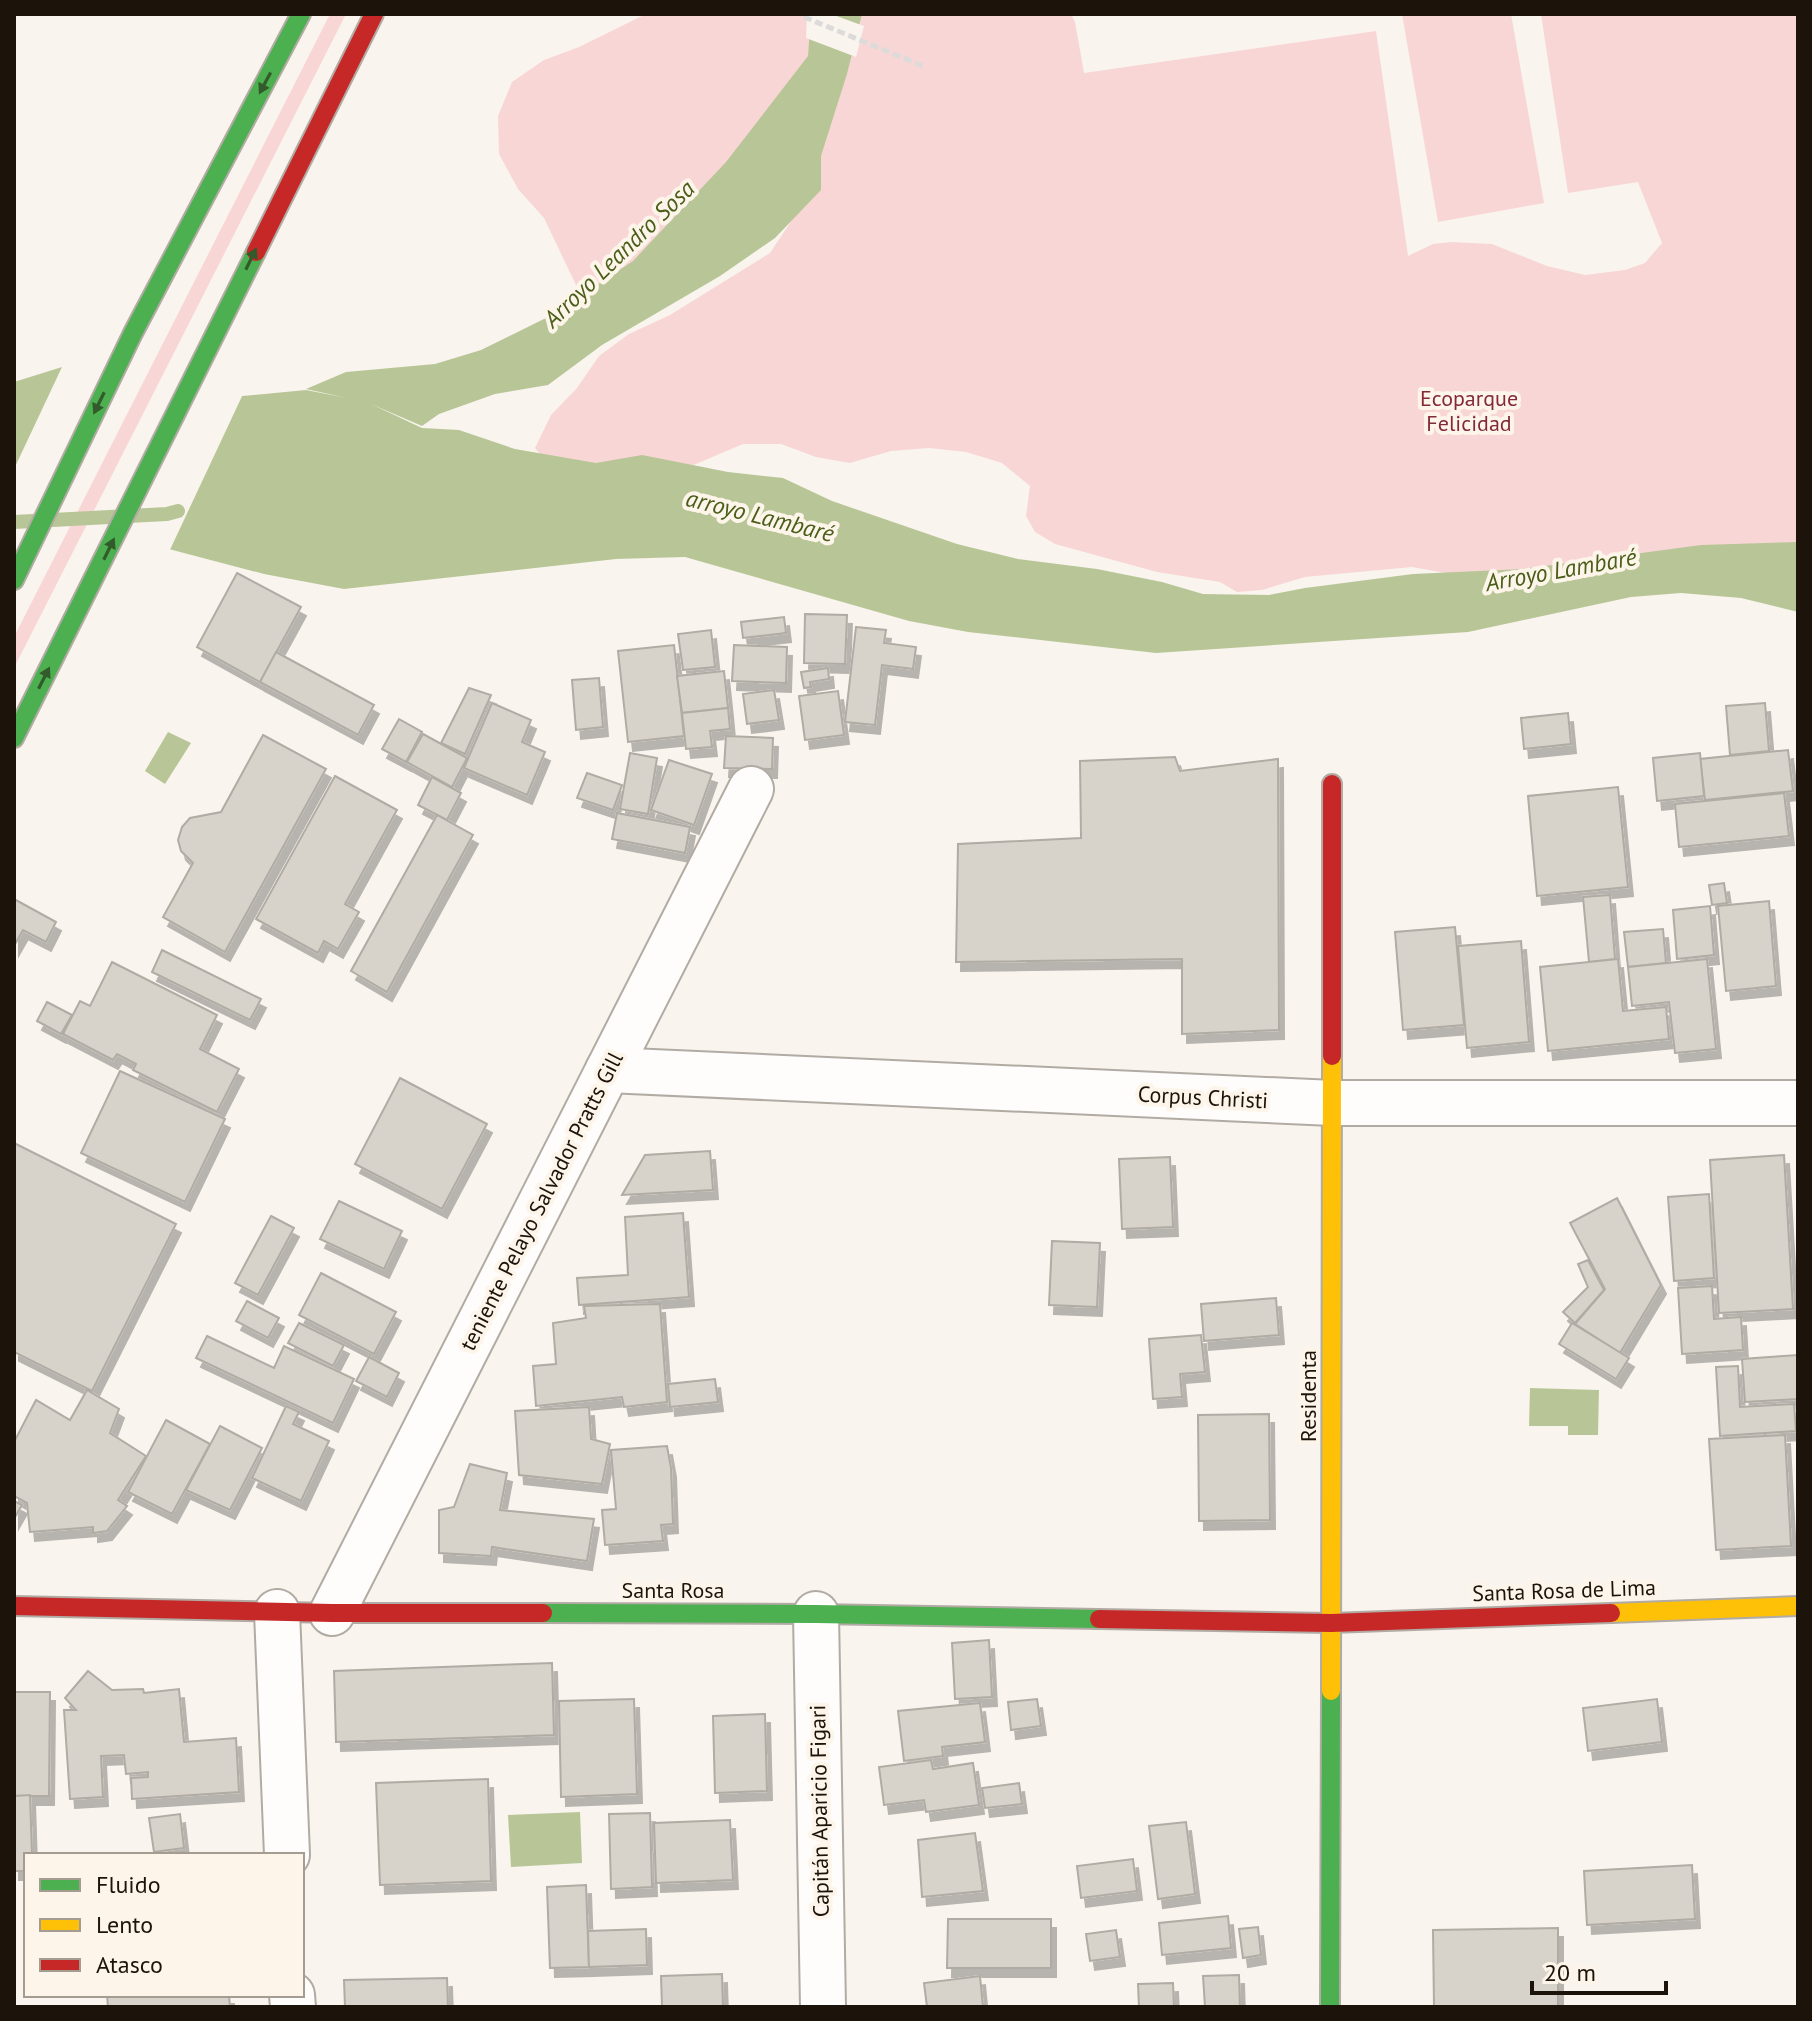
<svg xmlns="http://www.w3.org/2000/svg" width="1812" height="2021" font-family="'PT Sans',sans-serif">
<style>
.green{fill:#f8d6d5}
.water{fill:#b8c697}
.pier{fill:#faf4ee}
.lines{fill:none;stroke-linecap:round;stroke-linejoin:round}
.stream{stroke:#b8c697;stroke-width:14}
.building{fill:#d7d3ca;stroke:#b0aca4;stroke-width:2;filter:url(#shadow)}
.street-casing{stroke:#b1aba4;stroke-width:48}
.fast-casing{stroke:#b1aba4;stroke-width:22}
.slow-casing{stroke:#b1aba4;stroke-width:22}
.jam-casing{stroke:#b1aba4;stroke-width:22}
.path{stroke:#dddbda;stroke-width:5;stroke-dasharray:8 4;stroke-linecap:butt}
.street{stroke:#fefdfc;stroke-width:44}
.fast{stroke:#4caf50;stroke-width:18}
.slow{stroke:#ffc107;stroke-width:18}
.jam{stroke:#c62828;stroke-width:18}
.oneway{fill:#325a2a}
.labels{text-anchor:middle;stroke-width:8;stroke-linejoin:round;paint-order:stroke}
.park-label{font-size:22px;fill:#822a37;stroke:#fef5ea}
.street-label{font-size:22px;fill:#1c140b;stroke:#fef5ea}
.water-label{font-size:24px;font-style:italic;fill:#495e19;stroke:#fef5ea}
</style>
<defs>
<filter id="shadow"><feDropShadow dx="5" dy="9" stdDeviation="0" flood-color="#0004"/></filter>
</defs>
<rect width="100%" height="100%" fill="#faf4ee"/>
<!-- green -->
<g class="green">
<path d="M330,14H346L14,668V637Z"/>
<path d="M646,14H1071L1075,22L1084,73L1376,31L1408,256L1433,244L1451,242L1492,244L1547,266L1585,275L1625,270L1645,263L1662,243L1638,182L1568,193L1541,14H1798V555L1608,569L1451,574L1412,567L1305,577L1262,590L1237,592L1220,582L1157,572L1055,544L1035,532L1026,516L1030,486L1002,463L966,452L929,448L891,451L850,463L816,457L781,444H743L637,489L561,480L535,448L551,415L577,388L599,356L629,334L670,315L770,253L792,220L616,289L576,285L544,218L518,189L499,154L498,116L512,82L544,60L579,47Z"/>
<path d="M1402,14H1511L1544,203L1438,222Z"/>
</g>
<!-- water -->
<g class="water">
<path d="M811,14H862L847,74L821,156V190L775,238L720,276L602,345L548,385L495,394L439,414L422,426L371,404L422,428L459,430L515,449L596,463L642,455L728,472L783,478L832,501L957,544L1018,559L1097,569L1162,582L1203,594L1269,595L1305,588L1413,574L1523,569L1701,545L1798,542V612L1741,598L1681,593L1631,597L1468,632L1156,653L968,632L909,621L685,557L616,559L344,589L264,574L146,543L221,398L306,390L347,398L306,389L346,372L435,364L481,350L552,315L633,261L726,162L808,56Z"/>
<path d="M62,367L14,469V382Z"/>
<path d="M168,732L191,743L165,784L145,771Z"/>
<path d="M1530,1388L1599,1390L1598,1435H1568V1426H1529Z"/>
<path d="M580,1812L582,1863L511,1867L508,1815Z"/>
</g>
<!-- pier -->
<g class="pier">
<path d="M807,14H831L864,26L856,57L806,38Z"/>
<path d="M244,392L168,554L144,547L143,541L218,396Z"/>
</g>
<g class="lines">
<!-- stream -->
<path class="stream" d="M14,522L167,514L178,511"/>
</g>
<!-- building -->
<g class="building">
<path d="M237,573L301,607L260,682L197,647Z"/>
<path d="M805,614L847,615L845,664L804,663Z"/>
<path d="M784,617L786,633L743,638L741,622Z"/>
<path d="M856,627L886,630L884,643L916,647L913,669L882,665L875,725L845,722Z"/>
<path d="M711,630L715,667L683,670L678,634Z"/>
<path d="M674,645L684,736L628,742L618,651Z"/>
<path d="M734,645L787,647L786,683L732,681Z"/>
<path d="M276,652L374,705L358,735L260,682Z"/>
<path d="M828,668L829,679L810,682L811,687L804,688L801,672Z"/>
<path d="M724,671L728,708L682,713L677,676Z"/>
<path d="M599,678L603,727L576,730L572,680Z"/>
<path d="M469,688L491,695L465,754L441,743Z"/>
<path d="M774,690L779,720L747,724L743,694Z"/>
<path d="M838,691L844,735L805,740L799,696Z"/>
<path d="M492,703L531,720L522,742L545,752L527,795L464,768Z"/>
<path d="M1765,703L1769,751L1730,755L1726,706Z"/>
<path d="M728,708L730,729L710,731L712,747L686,749L682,713Z"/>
<path d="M1568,713L1571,744L1524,749L1521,718Z"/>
<path d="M399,719L422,732L406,762L382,749Z"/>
<path d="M423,734L467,758L452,787L407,762Z"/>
<path d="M263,735L326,769L225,952L163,917L193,863L181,851L178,840L182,827L190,818L221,812Z"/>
<path d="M726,736L773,738L772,769L724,768Z"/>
<path d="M1788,750L1793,791L1705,800L1700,759Z"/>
<path d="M630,753L657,758L648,814L620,809Z"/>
<path d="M1700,753L1704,796L1657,801L1653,758Z"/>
<path d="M1175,757L1180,771L1278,759L1279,1030L1182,1034V959L956,962L958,844L1081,838L1080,761Z"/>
<path d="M669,760L712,774L694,825L651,810Z"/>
<path d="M587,773L622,785L613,810L577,798Z"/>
<path d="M335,776L397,810L345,904L359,912L338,949L324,941L318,953L256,919Z"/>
<path d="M432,777L461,793L447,820L418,805Z"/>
<path d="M1618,787L1628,887L1537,896L1528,796Z"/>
<path d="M1784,793L1789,836L1679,847L1675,804Z"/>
<path d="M617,813L690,827L685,853L612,839Z"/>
<path d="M437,815L473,835L387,992L351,971Z"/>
<path d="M1724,883L1727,903L1712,905L1709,885Z"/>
<path d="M1610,895L1615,959L1589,962L1583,897Z"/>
<path d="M14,899L56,922L46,942L23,930L14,946Z"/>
<path d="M1769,901L1776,986L1726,991L1718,906Z"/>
<path d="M1710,906L1714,955L1677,959L1673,910Z"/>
<path d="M1455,927L1464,1025L1403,1030L1395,932Z"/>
<path d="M1663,929L1666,963L1628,967L1624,932Z"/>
<path d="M1521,941L1529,1042L1467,1048L1458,946Z"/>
<path d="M162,950L261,999L250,1020L152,972Z"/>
<path d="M1618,959L1623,1011L1666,1007L1669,1039L1548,1051L1540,967Z"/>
<path d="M1707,959L1716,1049L1675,1053L1669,1002L1632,1006L1628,967Z"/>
<path d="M112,962L217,1015L200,1049L239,1069L217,1112L133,1070L136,1064L117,1054L113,1060L63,1034L80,1001L90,1006Z"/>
<path d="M47,1002L72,1015L61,1034L37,1021Z"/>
<path d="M120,1071L225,1119L185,1202L81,1153Z"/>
<path d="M400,1078L487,1124L442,1209L355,1164Z"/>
<path d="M14,1143L176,1224L92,1391L14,1352Z"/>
<path d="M710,1151L713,1190L622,1195L645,1155Z"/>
<path d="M1784,1155L1793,1309L1719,1313L1710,1160Z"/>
<path d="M1170,1157L1173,1227L1122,1229L1119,1159Z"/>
<path d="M1709,1194L1714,1278L1674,1281L1668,1197Z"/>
<path d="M1617,1198L1661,1285L1620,1353L1575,1324L1605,1289L1570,1223Z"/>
<path d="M339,1201L402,1231L384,1269L320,1239Z"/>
<path d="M683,1213L689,1297L579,1305L577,1278L628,1275L625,1217Z"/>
<path d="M271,1216L294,1228L258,1295L235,1283Z"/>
<path d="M1052,1241L1100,1243L1097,1307L1049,1305Z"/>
<path d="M1588,1260L1604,1290L1575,1323L1563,1312L1588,1287L1578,1264Z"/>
<path d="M321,1273L396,1312L374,1354L299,1315Z"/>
<path d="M1712,1286L1714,1319L1741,1317L1743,1350L1682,1354L1678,1288Z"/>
<path d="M1276,1298L1279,1335L1204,1341L1201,1304Z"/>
<path d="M247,1301L279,1318L268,1338L236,1321Z"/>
<path d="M660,1304L667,1402L624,1407L622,1397L536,1406L533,1366L556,1364L553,1323L586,1318L584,1306Z"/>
<path d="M299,1323L344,1345L333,1366L288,1343Z"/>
<path d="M1572,1323L1629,1358L1616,1379L1559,1344Z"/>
<path d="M1201,1335L1205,1372L1180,1374L1182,1397L1153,1399L1149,1339Z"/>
<path d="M207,1336L274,1368L284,1346L354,1379L333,1423L196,1358Z"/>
<path d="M1798,1355V1399L1745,1402L1742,1359Z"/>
<path d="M369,1357L399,1373L387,1397L356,1381Z"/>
<path d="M1738,1366L1740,1407L1794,1404L1796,1431L1720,1436L1716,1367Z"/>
<path d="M715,1379L718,1402L670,1407L668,1384Z"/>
<path d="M87,1390L119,1409L110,1433L146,1456L118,1500L127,1506L107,1531L93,1533V1527L30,1532L27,1503L14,1496V1442L36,1400L70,1420Z"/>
<path d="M286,1406L299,1412L293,1424L329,1441L301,1501L252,1478Z"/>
<path d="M589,1407L591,1439L610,1444L602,1484L519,1475L515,1411Z"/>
<path d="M1269,1414L1270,1520L1199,1521L1198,1415Z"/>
<path d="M166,1420L210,1444L172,1514L128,1492Z"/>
<path d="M220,1426L262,1448L230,1510L186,1490Z"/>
<path d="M1785,1435L1791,1546L1716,1550L1709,1439Z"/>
<path d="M667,1446L671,1468L673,1524L661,1525L663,1541L605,1545L602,1510L616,1509L611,1450Z"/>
<path d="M470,1464L507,1473L500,1510L594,1519L587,1561L492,1547L491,1556L439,1553V1510L454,1507Z"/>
<path d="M14,1501L22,1505L14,1519Z"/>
<path d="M989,1640L992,1697L955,1699L952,1643Z"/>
<path d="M552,1663L554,1735L336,1742L334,1671Z"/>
<path d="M88,1671L112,1690L143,1689L144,1693L179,1689L184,1742L236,1738L239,1792L132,1799L131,1778L148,1777V1772L126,1774L124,1755L101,1756L103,1797L70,1799L64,1710H76L65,1698Z"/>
<path d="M14,1692H50L49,1796H14Z"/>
<path d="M634,1699L637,1794L561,1797L559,1701Z"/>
<path d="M1037,1699L1041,1726L1011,1730L1008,1702Z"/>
<path d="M1657,1699L1662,1742L1588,1751L1583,1708Z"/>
<path d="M980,1703L985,1742L942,1747L943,1756L904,1761L898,1711Z"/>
<path d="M765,1714L767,1791L715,1793L713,1716Z"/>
<path d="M931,1760L933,1769L973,1763L979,1805L926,1812L924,1800L884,1805L879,1767Z"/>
<path d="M488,1779L491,1881L380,1885L376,1783Z"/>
<path d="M1019,1783L1022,1804L985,1808L982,1788Z"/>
<path d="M30,1795L32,1855H26V1871H14V1796Z"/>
<path d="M650,1813L652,1887L611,1889L609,1814Z"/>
<path d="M180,1814L184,1848L154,1852L149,1818Z"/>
<path d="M730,1820L733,1880L656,1883L654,1823Z"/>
<path d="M1186,1822L1195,1894L1158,1899L1149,1826Z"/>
<path d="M975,1833L983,1891L922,1897L918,1840Z"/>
<path d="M1133,1859L1137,1891L1081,1898L1077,1866Z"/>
<path d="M1692,1865L1695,1919L1587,1925L1584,1871Z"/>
<path d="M586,1885L589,1967L550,1968L547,1887Z"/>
<path d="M1228,1916L1231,1948L1162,1955L1159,1923Z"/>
<path d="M948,1919H1051V1968H947Z"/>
<path d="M1258,1927L1261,1955L1243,1958L1239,1929Z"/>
<path d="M1558,1928V2006L1434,2007L1433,1930Z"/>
<path d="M646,1929L647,1965L589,1967L588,1931Z"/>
<path d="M1116,1930L1120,1957L1090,1961L1086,1934Z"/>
<path d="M722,1974L723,2007H662L661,1976Z"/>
<path d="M1239,1975L1240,2007H1205L1203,1976Z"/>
<path d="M980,1976L983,2007H927L924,1983Z"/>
<path d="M447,1978L448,2007H345L344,1980Z"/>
<path d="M1173,1983L1174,2007H1139L1138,1984Z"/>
<path d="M107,1995H229L230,2007H108Z"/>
</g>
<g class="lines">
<defs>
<g id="street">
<path d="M608,1070L1333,1103H1798"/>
<path d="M277,1612L287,1855"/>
<path d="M332,1613L751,789"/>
<path d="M816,1614L823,2007"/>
<path d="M292,1995L293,2007"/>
</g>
<g id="fast">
<path d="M14,580L133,333L301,14"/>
<path d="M14,738L256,252"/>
<path d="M543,1613L816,1614L1099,1619"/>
<path d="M1330,2007L1331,1691"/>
</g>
<g id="slow">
<path d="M1611,1613L1798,1606"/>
<path d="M1331,1691L1332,1056"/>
</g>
<g id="jam">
<path d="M256,252L374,14"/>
<path d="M1332,1056V784"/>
<path d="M14,1606L332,1613H543"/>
<path d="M1099,1619L1331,1623L1611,1613"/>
</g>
</defs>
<!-- street casing -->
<use href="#street" class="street-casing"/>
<!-- fast casing -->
<use href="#fast" class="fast-casing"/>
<!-- slow casing -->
<use href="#slow" class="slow-casing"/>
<!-- jam casing -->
<use href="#jam" class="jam-casing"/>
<!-- path -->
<path class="path" d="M804,17L923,66"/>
<!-- street -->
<use href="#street" class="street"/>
<!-- fast -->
<use href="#fast" class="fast"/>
<!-- slow -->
<use href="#slow" class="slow"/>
<!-- jam -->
<use href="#jam" class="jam"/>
</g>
<!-- one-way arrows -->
<defs><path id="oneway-solid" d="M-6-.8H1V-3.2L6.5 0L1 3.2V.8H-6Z" transform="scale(2)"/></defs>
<g class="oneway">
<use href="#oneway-solid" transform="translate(265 83) rotate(118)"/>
<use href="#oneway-solid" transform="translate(251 259) rotate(-64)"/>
<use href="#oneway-solid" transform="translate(99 403) rotate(116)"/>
<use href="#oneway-solid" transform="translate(109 549) rotate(-64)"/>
<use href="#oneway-solid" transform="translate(44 678) rotate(-63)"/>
</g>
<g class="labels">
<!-- park labels -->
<g class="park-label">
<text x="1469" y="406">Ecoparque<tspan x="1469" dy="25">Felicidad</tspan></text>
</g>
<!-- street labels -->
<g class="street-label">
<text transform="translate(1203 1097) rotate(3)" y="8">Corpus Christi</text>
<text transform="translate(541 1201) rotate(-63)" y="8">teniente Pelayo Salvador Pratts Gill</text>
<text transform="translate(1308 1396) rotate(-90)" y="8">Residenta</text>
<text x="673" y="1598">Santa Rosa</text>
<text transform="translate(1564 1590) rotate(-2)" y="8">Santa Rosa de Lima</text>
<text transform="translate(819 1811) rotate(-91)" y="8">Capitán Aparicio Figari</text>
</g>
<!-- water labels -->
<g class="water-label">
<text transform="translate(619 254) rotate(-44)" y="8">Arroyo Leandro Sosa</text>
<text transform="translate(760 516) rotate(14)" y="8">arroyo Lambaré</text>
<text transform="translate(1561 570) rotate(-10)" y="8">Arroyo Lambaré</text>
</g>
</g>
<!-- border -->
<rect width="1812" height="2021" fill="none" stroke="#1c140b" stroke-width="32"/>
<!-- legend -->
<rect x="24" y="1853" width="280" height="144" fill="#fef5ea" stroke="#a49b91" stroke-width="2"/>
<rect x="40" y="1879" width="40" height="12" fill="#4caf50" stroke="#a49b91" stroke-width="2"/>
<text x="96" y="1893" font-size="24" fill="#1c140b">Fluido</text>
<rect x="40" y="1919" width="40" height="12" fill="#ffc107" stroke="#a49b91" stroke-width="2"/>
<text x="96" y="1933" font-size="24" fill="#1c140b">Lento</text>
<rect x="40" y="1959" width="40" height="12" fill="#c62828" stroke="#a49b91" stroke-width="2"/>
<text x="96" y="1973" font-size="24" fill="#1c140b">Atasco</text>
<!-- scale -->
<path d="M1532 1981v12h134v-12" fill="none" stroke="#1c140b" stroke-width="4"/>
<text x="1544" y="1981" font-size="24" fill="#1c140b" stroke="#fef5ea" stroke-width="6" paint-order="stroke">20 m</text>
</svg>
